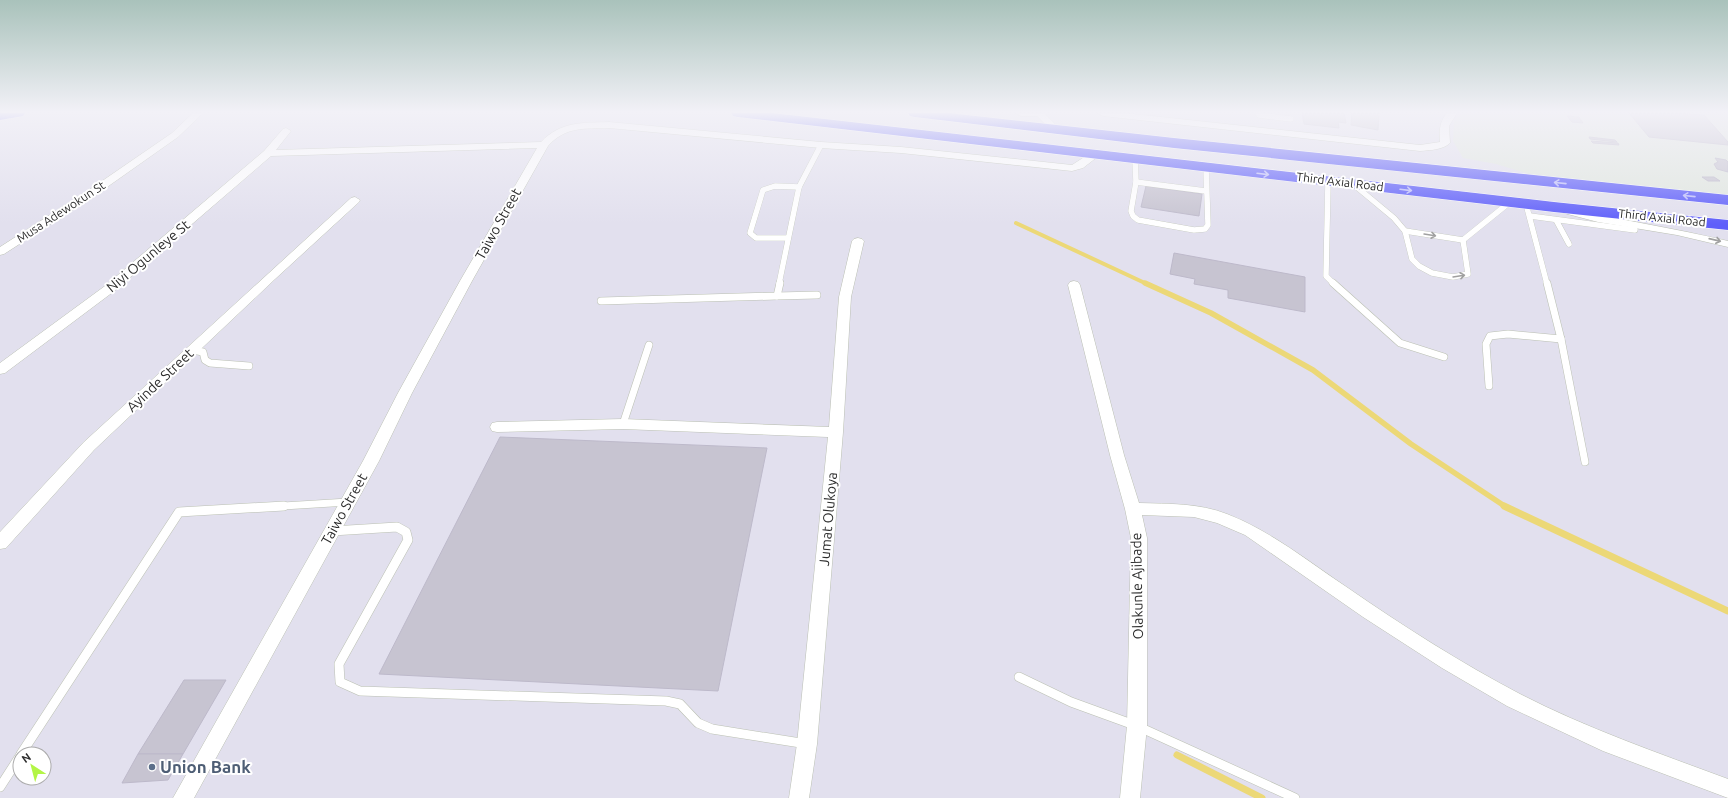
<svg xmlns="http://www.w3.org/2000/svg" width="1728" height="798" font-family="Ubuntu,sans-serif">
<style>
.industrial{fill:#e1e7e0}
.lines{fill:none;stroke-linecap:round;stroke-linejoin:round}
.stream-far2{stroke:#ecd877;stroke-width:4}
.stream-far1{stroke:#ecd877;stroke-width:5.5}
.stream{stroke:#ecd877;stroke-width:7}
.building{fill:#c7c4d1;stroke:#bdb9ca}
.lane-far2-casing{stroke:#bbc0b3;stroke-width:6}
.lane-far1-casing{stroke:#bbc0b3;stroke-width:8}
.lane-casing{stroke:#bbc0b3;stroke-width:10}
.street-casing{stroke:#bbc0b3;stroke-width:1}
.highway-casing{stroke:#fff;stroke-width:1}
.lane-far2{stroke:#fff;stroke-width:5.5}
.lane-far1{stroke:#fff;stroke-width:7}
.lane{stroke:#fff;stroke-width:9}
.street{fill:#fff;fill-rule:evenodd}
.highway{fill:#5f5ffa;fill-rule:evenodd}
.oneway{stroke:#bfbffd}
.oneway2{stroke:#a0a0a0}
.service-dot{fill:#5c6f8a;stroke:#fff;stroke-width:1.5}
.labels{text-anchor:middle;stroke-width:4;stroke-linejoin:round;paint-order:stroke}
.far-street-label{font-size:12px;fill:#2d2d2d;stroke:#fff}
.street-label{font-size:14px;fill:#2d2d2d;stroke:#fff}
.near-service-label{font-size:17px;font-weight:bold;fill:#4e5e75;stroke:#fff;text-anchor:start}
</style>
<rect width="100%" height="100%" fill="#e2e0ee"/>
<!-- industrial -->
<path class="industrial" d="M1463,113H1728V198L1546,179L1496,164L1463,158L1453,141L1454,120Z"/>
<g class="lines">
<!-- stream-far2 -->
<path class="stream-far2" d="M1016,223L1147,284"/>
<!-- stream-far1 -->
<path class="stream-far1" d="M1145,283L1211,313L1313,370L1411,444L1506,507"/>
<!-- stream -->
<g class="stream">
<path d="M1504,506L1728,611"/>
<path d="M1177,755L1262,798"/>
</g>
</g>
<!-- building -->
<g class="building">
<path d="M1302,113H1344L1346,123L1338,122L1339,128L1304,124Z"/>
<path d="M1352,113H1379L1378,130L1351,125Z"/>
<path d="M1629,113H1673L1704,115L1728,142V145L1649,137Z"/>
<path d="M1567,116L1579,117L1583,123L1572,122Z"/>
<path d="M1589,137L1615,140L1617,142L1590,139Z"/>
<path d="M1591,141L1618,143L1619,145L1593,143Z"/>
<path d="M1715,158L1726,160L1728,162V172L1717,169L1714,164L1718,162Z"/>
<path d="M1702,177H1714L1720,181H1708Z"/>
<path d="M1146,186L1202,194L1199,216L1141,207Z"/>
<path d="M1174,253L1305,277V312L1228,298V290L1194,284L1195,279L1170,274Z"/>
<path d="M500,437L767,448L718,691L379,674Z"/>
<path d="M184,680H226L183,754H138Z"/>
<path d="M138,754H183L168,780L122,783Z"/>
</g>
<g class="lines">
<defs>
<g id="lane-far2">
<path d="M1258,113L1259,115L1291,119"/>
<path d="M1135,159L1136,182L1131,211L1133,216L1138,220L1194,230L1205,229L1208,225L1206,167"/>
<path d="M1328,181L1326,276L1334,284"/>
<path d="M1136,182L1206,191"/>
<path d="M1353,184L1394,218L1405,231L1463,240L1510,202"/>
<path d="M1526,204L1547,284"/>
<path d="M1530,216L1635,230"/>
<path d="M1556,220L1569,244"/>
<path d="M1405,231L1412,259L1419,266L1432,273L1453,277L1468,274L1463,240"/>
<path d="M788,238H756L750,233L763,190L775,186L799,187"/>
<path d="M779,284L799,187L821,145"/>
</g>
<g id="lane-far1">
<path d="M1333,283L1400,343L1444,357"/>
<path d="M1547,283L1561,339L1585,462"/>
<path d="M777,296L817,295"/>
<path d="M601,301L777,296L780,283"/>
<path d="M192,350L203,352L205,360L210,363L249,366"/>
<path d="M1489,386L1486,344L1490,336L1508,334L1561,339"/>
<path d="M623,424L649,345"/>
<path d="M267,507L348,502"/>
</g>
<g id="lane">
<path d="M332,531L397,527L406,532L408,540L339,664L340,682L360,691L666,701L680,704L698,723L712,729L807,744"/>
<path d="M1019,677L1071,702L1137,726L1295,798"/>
<path d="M21,754L179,512L284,506"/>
<path d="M0,787L20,756"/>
</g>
<g id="street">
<path d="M193,113H203L178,137L100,192L4,254L0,255V247L92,188L172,133Z"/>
<path d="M1016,113H1044L1060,129L1055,132L1052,131L1037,116H1021Z"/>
<path d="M1098,113H1124L1420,145L1440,142C1439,130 1440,121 1447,113H1457L1449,126L1450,143C1443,150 1430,150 1420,151L1103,116Z"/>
<path d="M609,122L821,142L901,147L1072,165L1092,152L1096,151L1101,154L1083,168L1072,171L901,153L821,148L609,128C584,129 566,126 548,146L472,281L412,393L379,461L194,798H173L363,461L398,393L460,281L537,148L271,156L113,292L5,373L0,374V363L105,286L264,151L283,129L286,128L291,131L276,150L541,142C561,121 583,123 609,122Z"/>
<path d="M355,197L360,200L359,202L274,280L94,450L6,548L0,549V532L84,442L351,198Z"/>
<path d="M1564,207C1618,220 1674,228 1728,241V247L1677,235L1598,222L1560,212L1559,210Z"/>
<path d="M858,238L862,239L864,241L851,297L843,432L817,744L809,798H789L797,744L828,437L623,429L497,432L492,431L490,427L492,423L497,422L623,419L829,427L839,297L852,241L854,239Z"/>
<path d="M1074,281L1078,282L1080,285L1124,455L1139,503C1169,504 1199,503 1227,514C1271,531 1309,562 1348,588C1403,626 1461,663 1520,694C1586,728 1658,753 1728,779V798L1603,751L1507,706L1442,668L1363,617L1245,535L1217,523L1194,517L1142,515L1147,538V726L1140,798H1120L1127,726L1131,538L1125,509L1110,455L1068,285L1070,282Z"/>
</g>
<g id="highway">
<path d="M0,113H25L23,116L0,120Z"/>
<path d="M731,113H772L1554,202L1728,220V230L1554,212L738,117L733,116Z"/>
<path d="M908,113H949L1174,138L1728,195V205L1174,148L915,117L910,116Z"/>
</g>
</defs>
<!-- lane-far2 casing -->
<use href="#lane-far2" class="lane-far2-casing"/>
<!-- lane-far1 casing -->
<use href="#lane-far1" class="lane-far1-casing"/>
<!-- lane casing -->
<use href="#lane" class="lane-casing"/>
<!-- street casing -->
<use href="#street" class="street-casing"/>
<!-- highway casing -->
<use href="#highway" class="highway-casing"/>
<!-- lane-far2 -->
<use href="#lane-far2" class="lane-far2"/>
<!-- lane-far1 -->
<use href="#lane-far1" class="lane-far1"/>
<!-- lane -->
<use href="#lane" class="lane"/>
<!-- street -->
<use href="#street" class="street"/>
<!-- highway -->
<use href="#highway" class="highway"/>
</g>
<!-- one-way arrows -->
<defs><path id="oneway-shaft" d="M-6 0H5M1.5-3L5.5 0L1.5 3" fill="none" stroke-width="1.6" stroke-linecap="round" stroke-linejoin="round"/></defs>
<g class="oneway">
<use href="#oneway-shaft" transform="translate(1263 174) rotate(7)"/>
<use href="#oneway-shaft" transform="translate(1560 183) rotate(-174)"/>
<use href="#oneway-shaft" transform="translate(1406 190) rotate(7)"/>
<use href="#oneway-shaft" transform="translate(1689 196) rotate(-174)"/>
</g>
<g class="oneway2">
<use href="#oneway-shaft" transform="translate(1430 235) rotate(9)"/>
<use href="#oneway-shaft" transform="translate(1715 240) rotate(13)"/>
<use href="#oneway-shaft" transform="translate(1459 276) rotate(-9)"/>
</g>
<!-- sky -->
<linearGradient id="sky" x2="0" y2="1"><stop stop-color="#a9c2bb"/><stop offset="0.5" stop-color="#f2f1f7"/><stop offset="1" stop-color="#f2f1f7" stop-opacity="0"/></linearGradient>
<rect width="1728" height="224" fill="url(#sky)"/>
<!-- markers -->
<circle class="service-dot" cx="152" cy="767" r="4"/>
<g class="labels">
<!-- far-street labels -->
<g class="far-street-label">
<text transform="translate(1340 182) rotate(7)" y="4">Third Axial Road</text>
<text transform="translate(61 212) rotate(-33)" y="4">Musa Adewokun St</text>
<text transform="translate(1662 218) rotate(6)" y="4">Third Axial Road</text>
</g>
<!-- street labels -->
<g class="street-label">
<text transform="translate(498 224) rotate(-61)" y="5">Taiwo Street</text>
<text transform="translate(148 256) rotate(-40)" y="5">Niyi Ogunleye St</text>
<text transform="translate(160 380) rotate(-43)" y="5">Ayinde Street</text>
<text transform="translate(344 509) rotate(-61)" y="5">Taiwo Street</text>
<text transform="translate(828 519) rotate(-85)" y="5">Jumat Olukoya</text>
<text transform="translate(1137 586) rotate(-91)" y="5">Olakunle Ajibade</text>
</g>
<!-- near-service labels -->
<g class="near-service-label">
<text x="160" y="773">Union Bank</text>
</g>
</g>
<!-- north arrow -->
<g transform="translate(32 766) rotate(324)"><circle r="19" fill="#ffffff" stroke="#ababab"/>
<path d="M0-3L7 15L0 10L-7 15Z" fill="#b3f546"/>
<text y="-6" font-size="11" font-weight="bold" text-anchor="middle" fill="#2d2d2d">N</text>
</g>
</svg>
